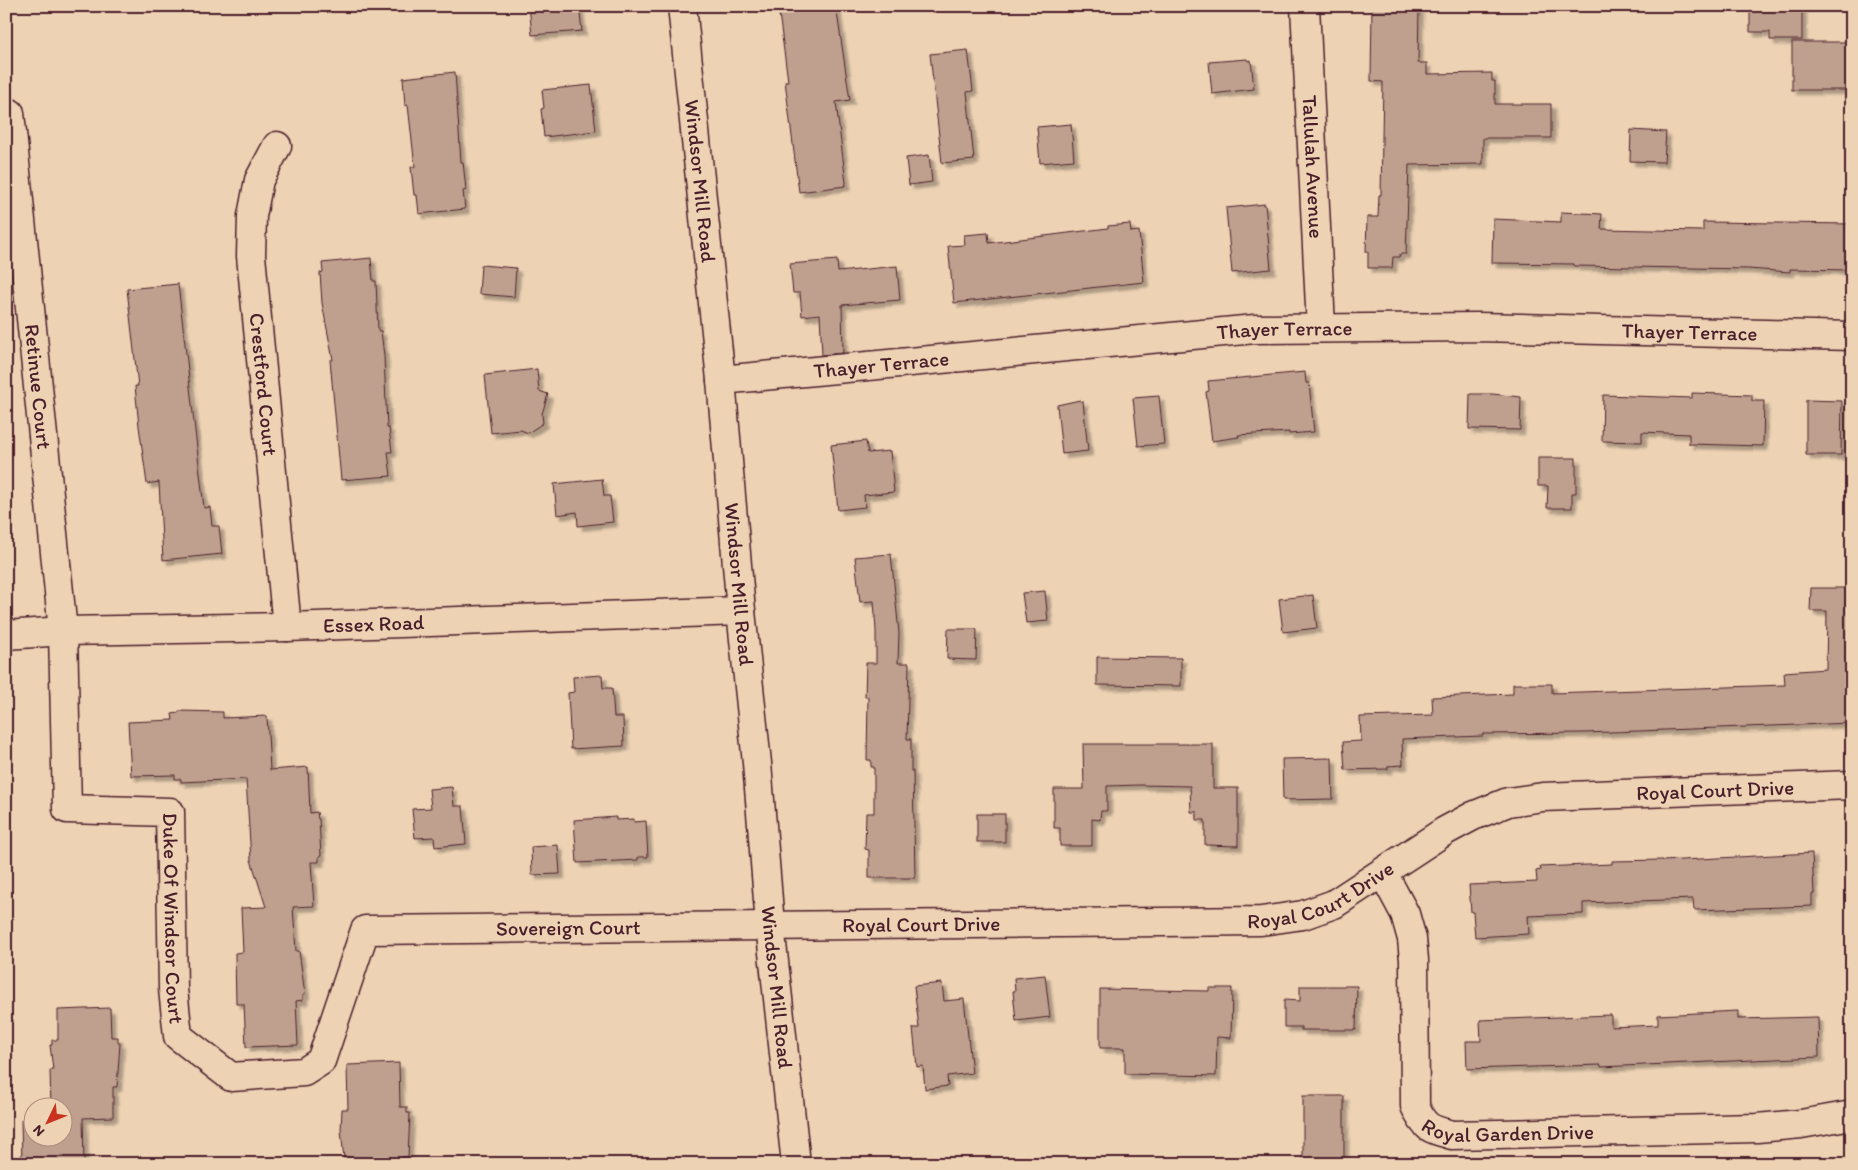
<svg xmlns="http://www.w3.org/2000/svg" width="1858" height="1170" font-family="Itim,sans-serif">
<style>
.building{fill:#bfa08e;stroke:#4a1f2b;filter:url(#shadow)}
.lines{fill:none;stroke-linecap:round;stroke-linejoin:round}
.minor-casing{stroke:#4a1f2b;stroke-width:31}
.major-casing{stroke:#4a1f2b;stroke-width:31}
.minor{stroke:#edd2b4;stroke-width:28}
.major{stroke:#edd2b4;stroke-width:28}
.labels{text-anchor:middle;stroke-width:4;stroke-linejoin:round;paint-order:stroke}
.street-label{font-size:21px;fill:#4a1f2b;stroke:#edd2b4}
</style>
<defs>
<filter id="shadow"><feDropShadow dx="4.5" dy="4.5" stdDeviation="1" flood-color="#0004"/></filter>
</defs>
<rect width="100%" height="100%" fill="#edd2b4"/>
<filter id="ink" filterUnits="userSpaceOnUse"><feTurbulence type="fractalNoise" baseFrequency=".02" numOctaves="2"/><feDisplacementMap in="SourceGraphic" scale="10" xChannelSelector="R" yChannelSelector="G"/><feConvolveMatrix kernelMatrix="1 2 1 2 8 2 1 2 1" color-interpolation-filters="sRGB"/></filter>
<g filter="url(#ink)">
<!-- building -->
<g class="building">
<path d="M529,6H579L582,31L532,35Z"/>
<path d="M778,6H836L850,100L836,102L846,183L845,186L799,192L785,81H788Z"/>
<path d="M1372,6H1419L1418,63H1427V74L1492,73V81H1495V104H1551V138H1483V164L1409,165L1406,254H1400L1399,257H1393L1392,268H1368V252H1366L1367,217H1378L1379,195H1381L1383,82L1371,81Z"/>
<path d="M1750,6H1802V40H1770V32H1750Z"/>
<rect x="1792" y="42" width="56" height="48"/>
<path d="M968,50L973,91L967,92L974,160L942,163L930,54Z"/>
<path d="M1247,59L1248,61L1251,60L1254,89L1212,94L1209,62Z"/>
<path d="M455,72L461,162H463L466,190L463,191L465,209L419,214L417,195H414L411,167H415L408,105L405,106L403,78Z"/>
<path d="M591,85L596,131L544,137L541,109L544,108L542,90Z"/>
<path d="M1071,124L1074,160L1040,163L1037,127Z"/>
<path d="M1631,130L1666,132L1664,162L1630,161Z"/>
<path d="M929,155L932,182L909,185L906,158Z"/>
<path d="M1265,204L1271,269L1232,273L1226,208Z"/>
<path d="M1561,212L1602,214L1601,229L1703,231V222L1852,224V270L1790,269V272L1748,269L1574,266V264L1492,263L1493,219L1561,222Z"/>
<path d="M1130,224L1131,232L1139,231L1144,282L954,303L948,246L965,245L964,235L988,233L989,243L1108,228V226Z"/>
<path d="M371,258L373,281H376L378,331H381L384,356L387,428H389L392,452H388L391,476L341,480L330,360H333L322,303L320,273L323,272L322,263Z"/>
<path d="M837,260L838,272L897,266L900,300L842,305L843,353L822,355L820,314L802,316L800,293H793L790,264Z"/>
<path d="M481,265L516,268L514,297L479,294Z"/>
<path d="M178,284L204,508L210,507L212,526H219L222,554L163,560L159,482L147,484L139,426L135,386H138L127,289Z"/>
<path d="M537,369L539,391L548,394L542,414L543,423L528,433L521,430L491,433L485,375Z"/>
<path d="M1305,372L1306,383H1309L1314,432L1289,434V432L1238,435L1239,437L1212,441L1206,392L1209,391L1208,381Z"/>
<path d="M1692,393L1752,395V401H1764L1763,446L1689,444V434L1642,432V442L1602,441L1603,395L1692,398Z"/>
<path d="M1470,394H1492L1521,397L1520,430L1469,429Z"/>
<path d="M1159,396L1164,444L1138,446L1133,398Z"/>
<path d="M1080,400L1081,402L1083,401L1088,451L1062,454L1057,405Z"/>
<path d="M1806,400L1842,401L1841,455H1806Z"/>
<path d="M866,441L868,453L890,451L894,492L864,495L865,507L838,510L831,445Z"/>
<path d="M1538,458H1576V493H1572V508H1547L1548,486H1538Z"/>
<path d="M602,479L604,496H610L613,522L578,526L577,512L557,515L554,484Z"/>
<path d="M891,554L899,633L898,663H909L907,739H911V771H913L915,878H869V850L865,849L866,813H874V767H871V760H867L868,697H865L866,663H876V631L874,601L860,602L855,557Z"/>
<path d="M1811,588H1852V723L1585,733L1483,734V736L1402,739L1403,765L1388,766V769L1345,770L1343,742L1361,741L1360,717L1433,715L1432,697L1513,694V684H1552V693L1785,685L1784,672L1826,669L1827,611H1810Z"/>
<path d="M1045,591L1048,621L1026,623L1022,593Z"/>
<path d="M1313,595L1317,628L1283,632L1279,599Z"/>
<path d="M948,629H977L976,660L947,659Z"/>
<path d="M1097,657L1181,658V686L1097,685Z"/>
<path d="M602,675L603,688H612L614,717H623L624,746L571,749L568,693L574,692L573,677Z"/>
<path d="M179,711L223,712V718L267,716L270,770L308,767L310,813L317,812L318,819H319L321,856H319V862H311L314,906L293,907L296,951H299L305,994H303V1000L296,1001L298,1045L246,1047L244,1004H236L235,953L243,952L241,908L266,907L251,860L246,779L181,782V779H175V775L131,776L128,722L173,720L172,714L178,713Z"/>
<path d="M1083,744H1213V788H1238V846L1205,845V820H1197V812H1191L1190,786L1140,785L1107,786V811H1101L1100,820L1092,819V846H1060V828H1054V789H1084Z"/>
<path d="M1332,758L1333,799L1283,800L1282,759Z"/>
<path d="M452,787L454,806H463L466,844L435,847L434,837L415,838L412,809L431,808L429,789Z"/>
<rect x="977" y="814" width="28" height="28"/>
<path d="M616,817V820L634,819V822L646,821L648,857H638V860L577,863L574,820Z"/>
<path d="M558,845L560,874L532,875L531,847Z"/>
<path d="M1812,853L1814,894H1812V906L1694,910L1693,899L1583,903V914L1528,916L1529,934L1475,937L1473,912H1471L1469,885L1537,882L1536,871L1541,870L1540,867L1612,864V861L1663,860V861Z"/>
<path d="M1045,975L1050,1017L1016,1021L1013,991H1015L1014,978Z"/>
<path d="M942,983L944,1001L964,999L972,1073L947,1076L948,1086L925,1089L923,1066L917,1067L913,1028H919L914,986Z"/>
<path d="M1300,986H1357L1356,1030H1301V1027H1284V1000L1300,1001Z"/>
<path d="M1209,988H1232L1231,1038L1217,1037L1216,1076L1125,1074V1048H1100V989L1209,991Z"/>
<path d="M110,1008L111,1037H118V1043H120L117,1087H113V1117L83,1118L84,1164H22L21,1120H32V1138H62V1108H51L50,1070H53L50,1045H52V1040H58V1010Z"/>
<path d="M1738,1011V1019L1818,1017L1819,1057L1601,1067V1065L1467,1069L1466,1041H1481L1480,1020L1611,1015V1027L1658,1025V1015Z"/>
<path d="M399,1063L400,1107H407V1113H410L408,1157H402L403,1164H351V1158L344,1159L341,1130L342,1109H348L347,1065Z"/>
<rect x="1303" y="1096" width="41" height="66"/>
</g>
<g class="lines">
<defs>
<g id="minor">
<path id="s1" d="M1305,6L1321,327"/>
<path id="s2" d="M10,113L63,631L67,809L170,812L173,989L178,1036L231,1077L304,1072L321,1061L365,930L1261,921L1303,915L1334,904L1445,831L1473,816L1508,802L1543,797L1852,785"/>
<path id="s3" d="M277,146L259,180L252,216L251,256L287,627"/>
<path id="s4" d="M721,380L1255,329L1478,327L1852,336"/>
<path id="s5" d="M6,635L63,631L287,627L741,611"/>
<path id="s6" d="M1383,873L1405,914L1412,939L1414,960L1415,1106C1424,1128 1430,1129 1452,1135L1757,1128L1801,1124L1852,1115"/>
</g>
<g id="major">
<path id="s7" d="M682,6L721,380L741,611L757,763L770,925L796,1164"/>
</g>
</defs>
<!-- minor casing -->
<use href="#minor" class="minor-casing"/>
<!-- major casing -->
<use href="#major" class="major-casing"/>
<!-- minor -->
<use href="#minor" class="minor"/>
<!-- major -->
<use href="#major" class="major"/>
</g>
</g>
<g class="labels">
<!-- street labels -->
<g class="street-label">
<text dy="7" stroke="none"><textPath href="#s1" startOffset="161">Tallulah Avenue</textPath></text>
<text dy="7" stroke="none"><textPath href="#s7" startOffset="176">Windsor Mill Road</textPath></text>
<text dy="7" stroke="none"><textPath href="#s4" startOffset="566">Thayer Terrace</textPath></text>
<text dy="7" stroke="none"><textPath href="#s4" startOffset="971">Thayer Terrace</textPath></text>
<text dy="7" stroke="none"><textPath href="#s4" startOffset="161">Thayer Terrace</textPath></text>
<text dy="7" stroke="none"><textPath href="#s3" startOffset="244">Crestford Court</textPath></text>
<text dy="7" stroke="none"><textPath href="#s2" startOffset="275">Retinue Court</textPath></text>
<text dy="7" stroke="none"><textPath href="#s7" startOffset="581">Windsor Mill Road</textPath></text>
<text dy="7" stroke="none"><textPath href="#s5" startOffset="368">Essex Road</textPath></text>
<text dy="7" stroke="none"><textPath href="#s2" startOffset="2706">Royal Court Drive</textPath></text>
<text dy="7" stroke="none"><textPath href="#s2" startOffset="2286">Royal Court Drive</textPath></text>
<text dy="7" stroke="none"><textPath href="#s2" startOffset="908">Duke Of Windsor Court</textPath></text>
<text dy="7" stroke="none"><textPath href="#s2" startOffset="1881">Royal Court Drive</textPath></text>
<text dy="7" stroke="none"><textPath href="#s2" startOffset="1528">Sovereign Court</textPath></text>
<text dy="7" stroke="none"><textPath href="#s7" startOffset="986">Windsor Mill Road</textPath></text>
<text dy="7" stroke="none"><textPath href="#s6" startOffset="345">Royal Garden Drive</textPath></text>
</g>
</g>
<!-- margin -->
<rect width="1858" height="1170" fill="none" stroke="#edd2b4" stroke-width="25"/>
<rect x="12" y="12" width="1833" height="1145" fill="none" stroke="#4a1f2b" stroke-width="2" filter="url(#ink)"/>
<!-- north arrow -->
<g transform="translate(48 1122) rotate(227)"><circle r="24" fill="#edd2b4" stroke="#ac8a7d"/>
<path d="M0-4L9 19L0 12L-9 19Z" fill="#c8321e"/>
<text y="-8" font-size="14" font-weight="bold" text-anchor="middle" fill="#4a1f2b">N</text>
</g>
</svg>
